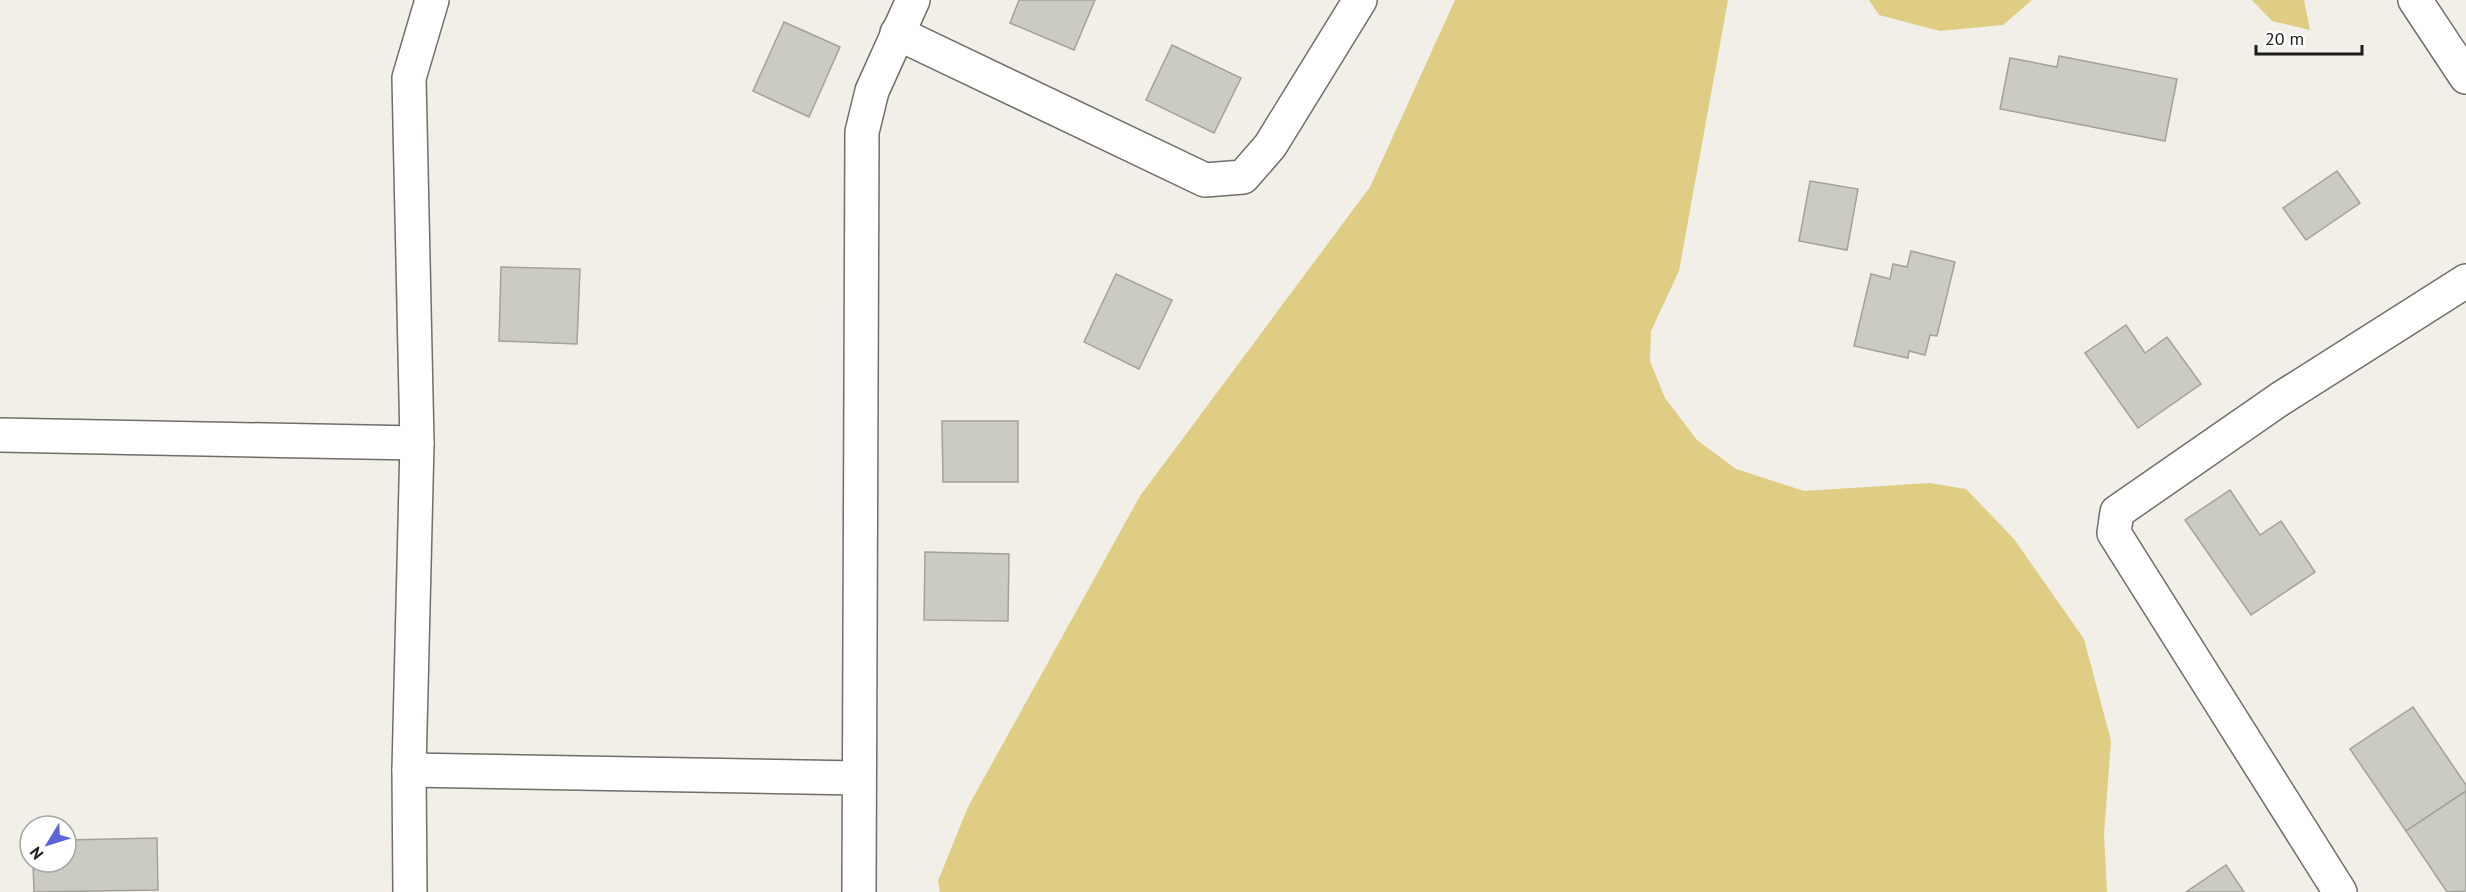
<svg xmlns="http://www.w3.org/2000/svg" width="2466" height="892" font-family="'PT Sans',sans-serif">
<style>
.green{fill:#decd83}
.building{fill:#cbcac3;stroke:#a2a19a;stroke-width:1.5}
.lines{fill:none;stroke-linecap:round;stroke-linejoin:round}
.minor-casing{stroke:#6f6e68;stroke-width:36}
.minor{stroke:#fff;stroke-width:33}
</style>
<rect width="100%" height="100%" fill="#f1efe8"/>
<!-- green -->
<g class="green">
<path d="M1455,0H1728L1679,271L1651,331L1650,361L1665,398L1697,440L1736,469L1804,491L1929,483L1966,489L2014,539L2084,639L2111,741L2104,834L2107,892H940L938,881L968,807L1140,496L1370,187Z"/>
<path d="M1869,0H2032L2003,25L1940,31L1879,15Z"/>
<path d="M2252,0H2304L2310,30L2272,21Z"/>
</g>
<!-- building -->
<g class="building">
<path d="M1019,0H1095L1074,50L1010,23Z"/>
<path d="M784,22L840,47L809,117L753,91Z"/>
<path d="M1172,45L1241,78L1214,133L1146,100Z"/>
<path d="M2059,56L2177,79L2165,141L2000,109L2010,58L2057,67Z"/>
<path d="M2337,171L2360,203L2306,240L2283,208Z"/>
<path d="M1810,181L1858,189L1847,250L1799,241Z"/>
<path d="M1911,251L1955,262L1937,336L1930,335L1925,355L1909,351L1908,358L1854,346L1871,274L1890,279L1893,264L1907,267Z"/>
<path d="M501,267L580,269L577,344L499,341Z"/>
<path d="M1116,274L1172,300L1139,369L1084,342Z"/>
<path d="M2126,325L2145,353L2167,337L2201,384L2138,428L2085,353Z"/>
<path d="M942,421H1018V482H943Z"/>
<path d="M2230,490L2260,535L2281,521L2315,572L2251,615L2185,520Z"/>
<path d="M925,552L1009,554L1008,621L924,620Z"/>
<path d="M2413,707L2466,785V791L2406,831L2350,749Z"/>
<path d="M2466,791V891L2447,892L2406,831Z"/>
<path d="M157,838L158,890L34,892L33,862H66V840Z"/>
<path d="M2226,865L2244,892H2186Z"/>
</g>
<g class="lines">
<defs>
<g id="minor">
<path d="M2415,0L2466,77"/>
<path d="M897,33L1205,180L1243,177L1270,146L1360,0"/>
<path d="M0,435L417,443"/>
<path d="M409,770L858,778"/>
<path d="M410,892L409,770L417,443L409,78L432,0"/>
<path d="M859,892L862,132L872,91L913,0"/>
<path d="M2340,892L2114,533L2117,512L2280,399L2466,281"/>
</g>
</defs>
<!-- minor casing -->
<use href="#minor" class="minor-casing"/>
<!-- minor -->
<use href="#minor" class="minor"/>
</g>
<!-- north arrow -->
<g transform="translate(48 844) rotate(232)"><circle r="28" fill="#ffffff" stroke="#a4a4a3" stroke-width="1.5"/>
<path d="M0-4.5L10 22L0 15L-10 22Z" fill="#5c63db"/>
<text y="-9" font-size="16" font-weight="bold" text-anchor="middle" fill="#1b1b18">N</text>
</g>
<!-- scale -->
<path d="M2256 45v9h106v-9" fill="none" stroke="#1b1b18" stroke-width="3"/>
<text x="2265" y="45" font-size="18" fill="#1b1b18" stroke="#ffffff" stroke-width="4.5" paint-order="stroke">20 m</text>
</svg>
